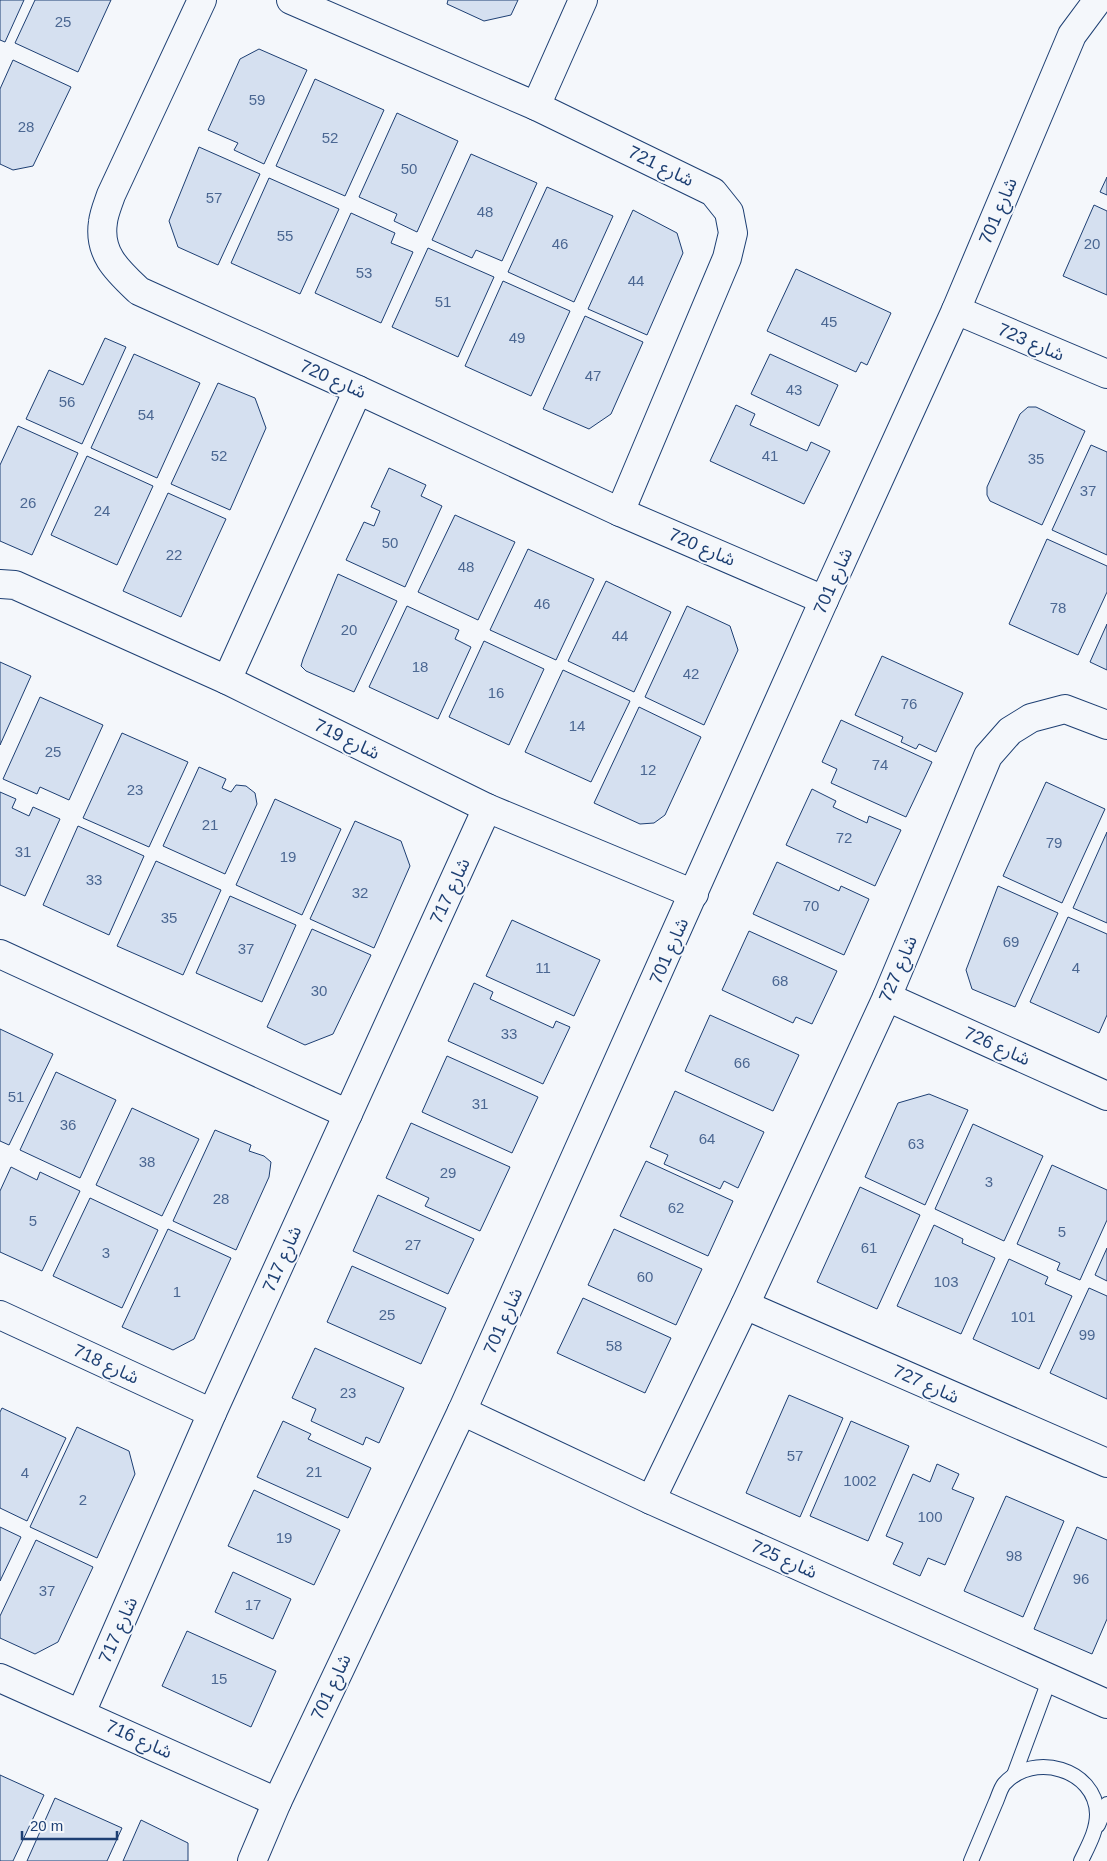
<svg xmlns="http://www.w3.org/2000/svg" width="1107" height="1861" font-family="Arial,'Noto Sans Arabic',sans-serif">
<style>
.building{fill:#d5e0f0;stroke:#1d3f73}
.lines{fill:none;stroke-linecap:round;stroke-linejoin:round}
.service-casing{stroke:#1d3f73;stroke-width:16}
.minor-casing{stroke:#1d3f73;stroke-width:30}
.service{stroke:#f4f7fb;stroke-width:14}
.minor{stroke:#f4f7fb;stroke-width:28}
.labels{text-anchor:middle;stroke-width:4;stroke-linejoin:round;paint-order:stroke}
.number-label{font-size:15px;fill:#4b6792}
.street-label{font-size:18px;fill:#1d3f73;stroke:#f4f7fb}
</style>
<rect width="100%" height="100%" fill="#f4f7fb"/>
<!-- building -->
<g class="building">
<path d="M0,0H24L5,42L0,40Z"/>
<path d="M35,0H111L78,72L15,43Z"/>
<path d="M448,0H518L511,15L484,21L447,4Z"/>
<path d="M259,49L307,70L264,164L234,150L238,143L208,130L240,59Z"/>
<path d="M13,60L71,87L33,166L13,170L0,164V89Z"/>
<path d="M315,79L384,110L345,196L276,166Z"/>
<path d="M397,113L458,141L417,232L394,221L397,214L359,197Z"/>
<path d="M199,147L260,174L218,265L178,247L169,221Z"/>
<path d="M471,154L537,183L502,261L476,250L472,258L432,240Z"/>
<path d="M1107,177V195L1100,192Z"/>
<path d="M269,178L339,209L300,294L231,263Z"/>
<path d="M547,187L613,216L574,302L508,272Z"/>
<path d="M1094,205L1107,211V295L1063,276Z"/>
<path d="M633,210L677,233L683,253L647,335L588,309Z"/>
<path d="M351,213L395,233L391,243L413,252L381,323L315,293Z"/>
<path d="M428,248L494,277L458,357L392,327Z"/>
<path d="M796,269L891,313L867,365L861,362L856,372L767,331Z"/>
<path d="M503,281L570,311L531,396L465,366Z"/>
<path d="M585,316L643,342L611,414L589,429L543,409Z"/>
<path d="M105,338L126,347L82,444L26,419L49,370L83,385Z"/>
<path d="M134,354L200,383L157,478L91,448Z"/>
<path d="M770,354L838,385L819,426L751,394Z"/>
<path d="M218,383L255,398L266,428L230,510L171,484Z"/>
<path d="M736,405L755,414L750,425L807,451L811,442L830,451L804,504L710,461Z"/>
<path d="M1028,407H1036L1085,431L1042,525L990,501L987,495V487L1020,414Z"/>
<path d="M18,426L78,453L32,555L0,541V465Z"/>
<path d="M1091,445L1107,452V555L1052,530Z"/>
<path d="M87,456L153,486L117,565L51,535Z"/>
<path d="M389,468L426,485L421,496L442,506L405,587L346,560L364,522L374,526L380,511L371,507Z"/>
<path d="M168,493L226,519L181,617L123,591Z"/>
<path d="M455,515L515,542L478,620L418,592Z"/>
<path d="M1047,539L1107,566V592L1078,655L1009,624Z"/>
<path d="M528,549L594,579L556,660L490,630Z"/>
<path d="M338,574L397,601L354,692L306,671L301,666L303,659Z"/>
<path d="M606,581L671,612L634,692L568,661Z"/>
<path d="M407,606L459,630L455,639L471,647L438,719L369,687Z"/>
<path d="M687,606L730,626L738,650L704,725L645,697Z"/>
<path d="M1107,624V670L1090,662Z"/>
<path d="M484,641L544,669L509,745L449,717Z"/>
<path d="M882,656L963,693L936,752L919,744L916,749L901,742L903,737L855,715Z"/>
<path d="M0,662L31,676L0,745Z"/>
<path d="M563,670L630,701L591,782L525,752Z"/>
<path d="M40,697L103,725L69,800L40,787L37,794L3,779Z"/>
<path d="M639,707L701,737L665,815L654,823L640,824L594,803Z"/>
<path d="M841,720L932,762L906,817L831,783L837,769L822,762Z"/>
<path d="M122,733L188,762L149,847L83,818Z"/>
<path d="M199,767L226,779L222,788L231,792L236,785L246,786L255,793L257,804L225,874L163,846Z"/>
<path d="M1046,782L1105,809L1062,903L1003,876Z"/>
<path d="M812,789L836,801L833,807L867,823L869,816L901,830L875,886L786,845Z"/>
<path d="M0,792L16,799L12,808L29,816L33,807L60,819L25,896L0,885Z"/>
<path d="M275,799L341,829L302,915L236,885Z"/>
<path d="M355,821L401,841L410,866L374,948L310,919Z"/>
<path d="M78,826L144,856L109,935L43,905Z"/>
<path d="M1107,832V923L1073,908Z"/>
<path d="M156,861L221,890L183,975L117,946Z"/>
<path d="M777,862L839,891L841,886L869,899L844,955L753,914Z"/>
<path d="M998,886L1058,913L1015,1007L972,989L966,970Z"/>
<path d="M230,896L296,925L262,1002L196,973Z"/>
<path d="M1068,917L1107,934V1015L1099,1033L1030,1002Z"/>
<path d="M512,920L600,960L574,1016L486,976Z"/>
<path d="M312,929L371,955L333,1034L305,1045L267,1027Z"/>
<path d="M749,931L837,971L812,1024L796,1017L793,1023L722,990Z"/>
<path d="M474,983L493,992L490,999L553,1028L556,1021L570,1027L543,1084L448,1041Z"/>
<path d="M710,1015L799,1055L773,1111L685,1071Z"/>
<path d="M0,1029L53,1054L9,1145L0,1141Z"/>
<path d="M447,1056L538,1097L512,1153L422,1112Z"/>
<path d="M56,1072L116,1100L80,1178L20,1150Z"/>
<path d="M675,1091L764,1132L738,1188L724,1181L720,1189L664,1164L668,1155L650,1147Z"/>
<path d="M929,1094L968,1110L925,1205L865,1177L898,1103Z"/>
<path d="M132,1108L199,1139L162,1216L96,1185Z"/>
<path d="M411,1123L510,1167L480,1231L425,1206L429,1198L386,1178Z"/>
<path d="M973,1124L1043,1156L1004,1241L935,1209Z"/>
<path d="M215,1130L251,1145L249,1151L264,1156L271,1162L269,1177L236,1250L173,1221Z"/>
<path d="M646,1161L733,1201L708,1256L620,1216Z"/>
<path d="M1052,1165L1107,1190V1220L1080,1280L1057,1270L1060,1263L1017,1244Z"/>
<path d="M11,1167L37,1180L40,1172L80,1191L42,1271L0,1252V1191Z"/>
<path d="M860,1187L920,1215L877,1309L817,1282Z"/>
<path d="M378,1195L474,1239L448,1294L353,1251Z"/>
<path d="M90,1198L158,1230L122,1308L53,1276Z"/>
<path d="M934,1225L963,1239L962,1243L995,1258L961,1334L897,1306Z"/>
<path d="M168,1229L231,1258L194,1339L173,1350L122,1327Z"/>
<path d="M614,1229L702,1269L676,1325L588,1285Z"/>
<path d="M1107,1248V1281L1095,1275Z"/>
<path d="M1009,1259L1048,1277L1045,1284L1072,1296L1039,1369L973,1339Z"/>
<path d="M352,1266L446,1308L421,1364L327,1322Z"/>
<path d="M1089,1288L1107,1296V1399L1050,1373Z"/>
<path d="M583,1298L671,1338L645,1393L557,1353Z"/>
<path d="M315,1348L404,1388L379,1443L366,1437L363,1445L311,1421L316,1409L292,1398Z"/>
<path d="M789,1395L843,1418L800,1517L746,1493Z"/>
<path d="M2,1408L66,1438L27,1521L0,1508V1412Z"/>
<path d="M283,1421L311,1434L308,1439L371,1468L348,1518L257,1477Z"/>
<path d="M851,1421L909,1446L868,1541L810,1516Z"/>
<path d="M77,1427L129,1451L135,1474L97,1558L30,1527Z"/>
<path d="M937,1464L959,1474L952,1489L974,1498L945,1565L928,1558L920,1576L893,1564L903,1543L886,1536L913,1474L930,1482Z"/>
<path d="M254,1490L340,1530L314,1585L228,1546Z"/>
<path d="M1006,1496L1064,1521L1023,1617L964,1591Z"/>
<path d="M0,1527L21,1537L0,1581Z"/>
<path d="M1077,1527L1107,1540V1619L1092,1654L1034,1629Z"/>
<path d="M36,1540L93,1567L58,1642L35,1654L0,1638V1616Z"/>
<path d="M233,1572L291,1599L273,1639L215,1612Z"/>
<path d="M187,1631L276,1671L251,1727L162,1686Z"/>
<path d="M0,1775L44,1795L13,1861H0Z"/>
<path d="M55,1798L122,1828L107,1861H27Z"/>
<path d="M141,1820L188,1843V1861H123Z"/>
</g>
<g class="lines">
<defs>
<g id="service">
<path d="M1014,1775L1050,1678"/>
<path d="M1098,1825L1107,1804"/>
<path d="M971,1861C979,1842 987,1823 995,1804C998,1798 1000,1789 1004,1784C1033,1751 1096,1769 1097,1814C1097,1831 1088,1846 1081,1861"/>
</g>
<g id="minor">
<path d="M202,0L111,195C108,204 104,213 103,222C98,254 118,271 139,291L358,390L620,512L824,600"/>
<path d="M291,0L536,106L713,192L729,212L733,233L727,258L620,512"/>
<path d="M536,106L583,0"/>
<path d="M956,310L1107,374"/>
<path d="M0,584L15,585L227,680L487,808L694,894"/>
<path d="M227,680L358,390"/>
<path d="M0,954L348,1114"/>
<path d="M887,997L1107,1096"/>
<path d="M745,1305L1107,1463"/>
<path d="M0,1315L212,1413"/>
<path d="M462,1411L651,1500L1107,1704"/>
<path d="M651,1500L745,1305L887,997L988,756L1010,731L1031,718L1065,709L1107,725"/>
<path d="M0,1678L277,1802"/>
<path d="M81,1713L212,1413L487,808"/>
<path d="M252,1861L277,1802L462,1411L824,600L956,310L1072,35L1098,0"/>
</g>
</defs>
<!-- service casing -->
<use href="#service" class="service-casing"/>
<!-- minor casing -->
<use href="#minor" class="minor-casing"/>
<!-- service -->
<use href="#service" class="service"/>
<!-- minor -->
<use href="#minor" class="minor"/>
</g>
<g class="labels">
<!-- number labels -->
<g class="number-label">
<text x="63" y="27">25</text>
<text x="257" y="105">59</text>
<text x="26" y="132">28</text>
<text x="330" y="143">52</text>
<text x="409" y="174">50</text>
<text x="214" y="203">57</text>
<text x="485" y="217">48</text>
<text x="285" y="241">55</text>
<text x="560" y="249">46</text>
<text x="1092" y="249">20</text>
<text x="364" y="278">53</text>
<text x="636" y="286">44</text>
<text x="443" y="307">51</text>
<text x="829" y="327">45</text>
<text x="517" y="343">49</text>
<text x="593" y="381">47</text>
<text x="794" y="395">43</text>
<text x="67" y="407">56</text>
<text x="146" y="420">54</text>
<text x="219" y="461">52</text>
<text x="770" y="461">41</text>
<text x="1036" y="464">35</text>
<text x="1088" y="496">37</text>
<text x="28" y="508">26</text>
<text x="102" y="516">24</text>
<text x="390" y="548">50</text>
<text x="174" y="560">22</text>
<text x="466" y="572">48</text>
<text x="542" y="609">46</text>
<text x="1058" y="613">78</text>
<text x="349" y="635">20</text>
<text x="620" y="641">44</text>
<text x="420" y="672">18</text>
<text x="691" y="679">42</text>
<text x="496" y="698">16</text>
<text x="909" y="709">76</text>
<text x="577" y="731">14</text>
<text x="53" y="757">25</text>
<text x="880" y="770">74</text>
<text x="648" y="775">12</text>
<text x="135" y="795">23</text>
<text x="210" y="830">21</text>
<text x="844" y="843">72</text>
<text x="1054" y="848">79</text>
<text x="23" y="857">31</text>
<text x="288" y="862">19</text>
<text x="94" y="885">33</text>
<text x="360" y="898">32</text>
<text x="811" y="911">70</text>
<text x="169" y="923">35</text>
<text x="1011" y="947">69</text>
<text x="246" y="954">37</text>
<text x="543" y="973">11</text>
<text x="1076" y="973">4</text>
<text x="780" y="986">68</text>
<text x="319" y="996">30</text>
<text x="509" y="1039">33</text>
<text x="742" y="1068">66</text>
<text x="16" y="1102">51</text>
<text x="480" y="1109">31</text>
<text x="68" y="1130">36</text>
<text x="707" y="1144">64</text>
<text x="916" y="1149">63</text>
<text x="147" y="1167">38</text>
<text x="448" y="1178">29</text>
<text x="989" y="1187">3</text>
<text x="221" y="1204">28</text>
<text x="676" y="1213">62</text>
<text x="33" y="1226">5</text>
<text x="1062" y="1237">5</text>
<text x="413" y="1250">27</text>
<text x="869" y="1253">61</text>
<text x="106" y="1258">3</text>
<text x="645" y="1282">60</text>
<text x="946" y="1287">103</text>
<text x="177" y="1297">1</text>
<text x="387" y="1320">25</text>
<text x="1023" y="1322">101</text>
<text x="1087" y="1340">99</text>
<text x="614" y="1351">58</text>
<text x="348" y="1398">23</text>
<text x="795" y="1461">57</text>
<text x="314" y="1477">21</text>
<text x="25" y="1478">4</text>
<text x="860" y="1486">1002</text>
<text x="83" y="1505">2</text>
<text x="930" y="1522">100</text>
<text x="284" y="1543">19</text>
<text x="1014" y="1561">98</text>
<text x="1081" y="1584">96</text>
<text x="47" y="1596">37</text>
<text x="253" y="1610">17</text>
<text x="219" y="1684">15</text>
</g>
<!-- street labels -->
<g class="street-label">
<text transform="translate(661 166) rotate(26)" y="6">شارع 721</text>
<text transform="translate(998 211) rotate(-67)" y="6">شارع 701</text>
<text transform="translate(1031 342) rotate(23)" y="6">شارع 723</text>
<text transform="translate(333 379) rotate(24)" y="6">شارع 720</text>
<text transform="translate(702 547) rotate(23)" y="6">شارع 720</text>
<text transform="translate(833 581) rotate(-66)" y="6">شارع 701</text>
<text transform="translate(347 739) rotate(26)" y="6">شارع 719</text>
<text transform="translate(450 891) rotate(-65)" y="6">شارع 717</text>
<text transform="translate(669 951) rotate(-66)" y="6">شارع 701</text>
<text transform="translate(898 969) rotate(-67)" y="6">شارع 727</text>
<text transform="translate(997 1046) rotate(24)" y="6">شارع 726</text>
<text transform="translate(282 1259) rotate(-66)" y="6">شارع 717</text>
<text transform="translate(503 1321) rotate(-66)" y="6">شارع 701</text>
<text transform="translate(106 1364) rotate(25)" y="6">شارع 718</text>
<text transform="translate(926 1384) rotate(24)" y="6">شارع 727</text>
<text transform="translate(784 1559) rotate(24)" y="6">شارع 725</text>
<text transform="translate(118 1630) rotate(-66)" y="6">شارع 717</text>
<text transform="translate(331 1687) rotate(-65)" y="6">شارع 701</text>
<text transform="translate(139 1739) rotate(24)" y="6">شارع 716</text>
</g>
</g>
<!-- scale -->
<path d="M22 1831v8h95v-8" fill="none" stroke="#1d3f73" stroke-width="2.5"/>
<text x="30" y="1831" font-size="15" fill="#1d3f73" stroke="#f4f7fb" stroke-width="4" paint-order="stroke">20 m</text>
</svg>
